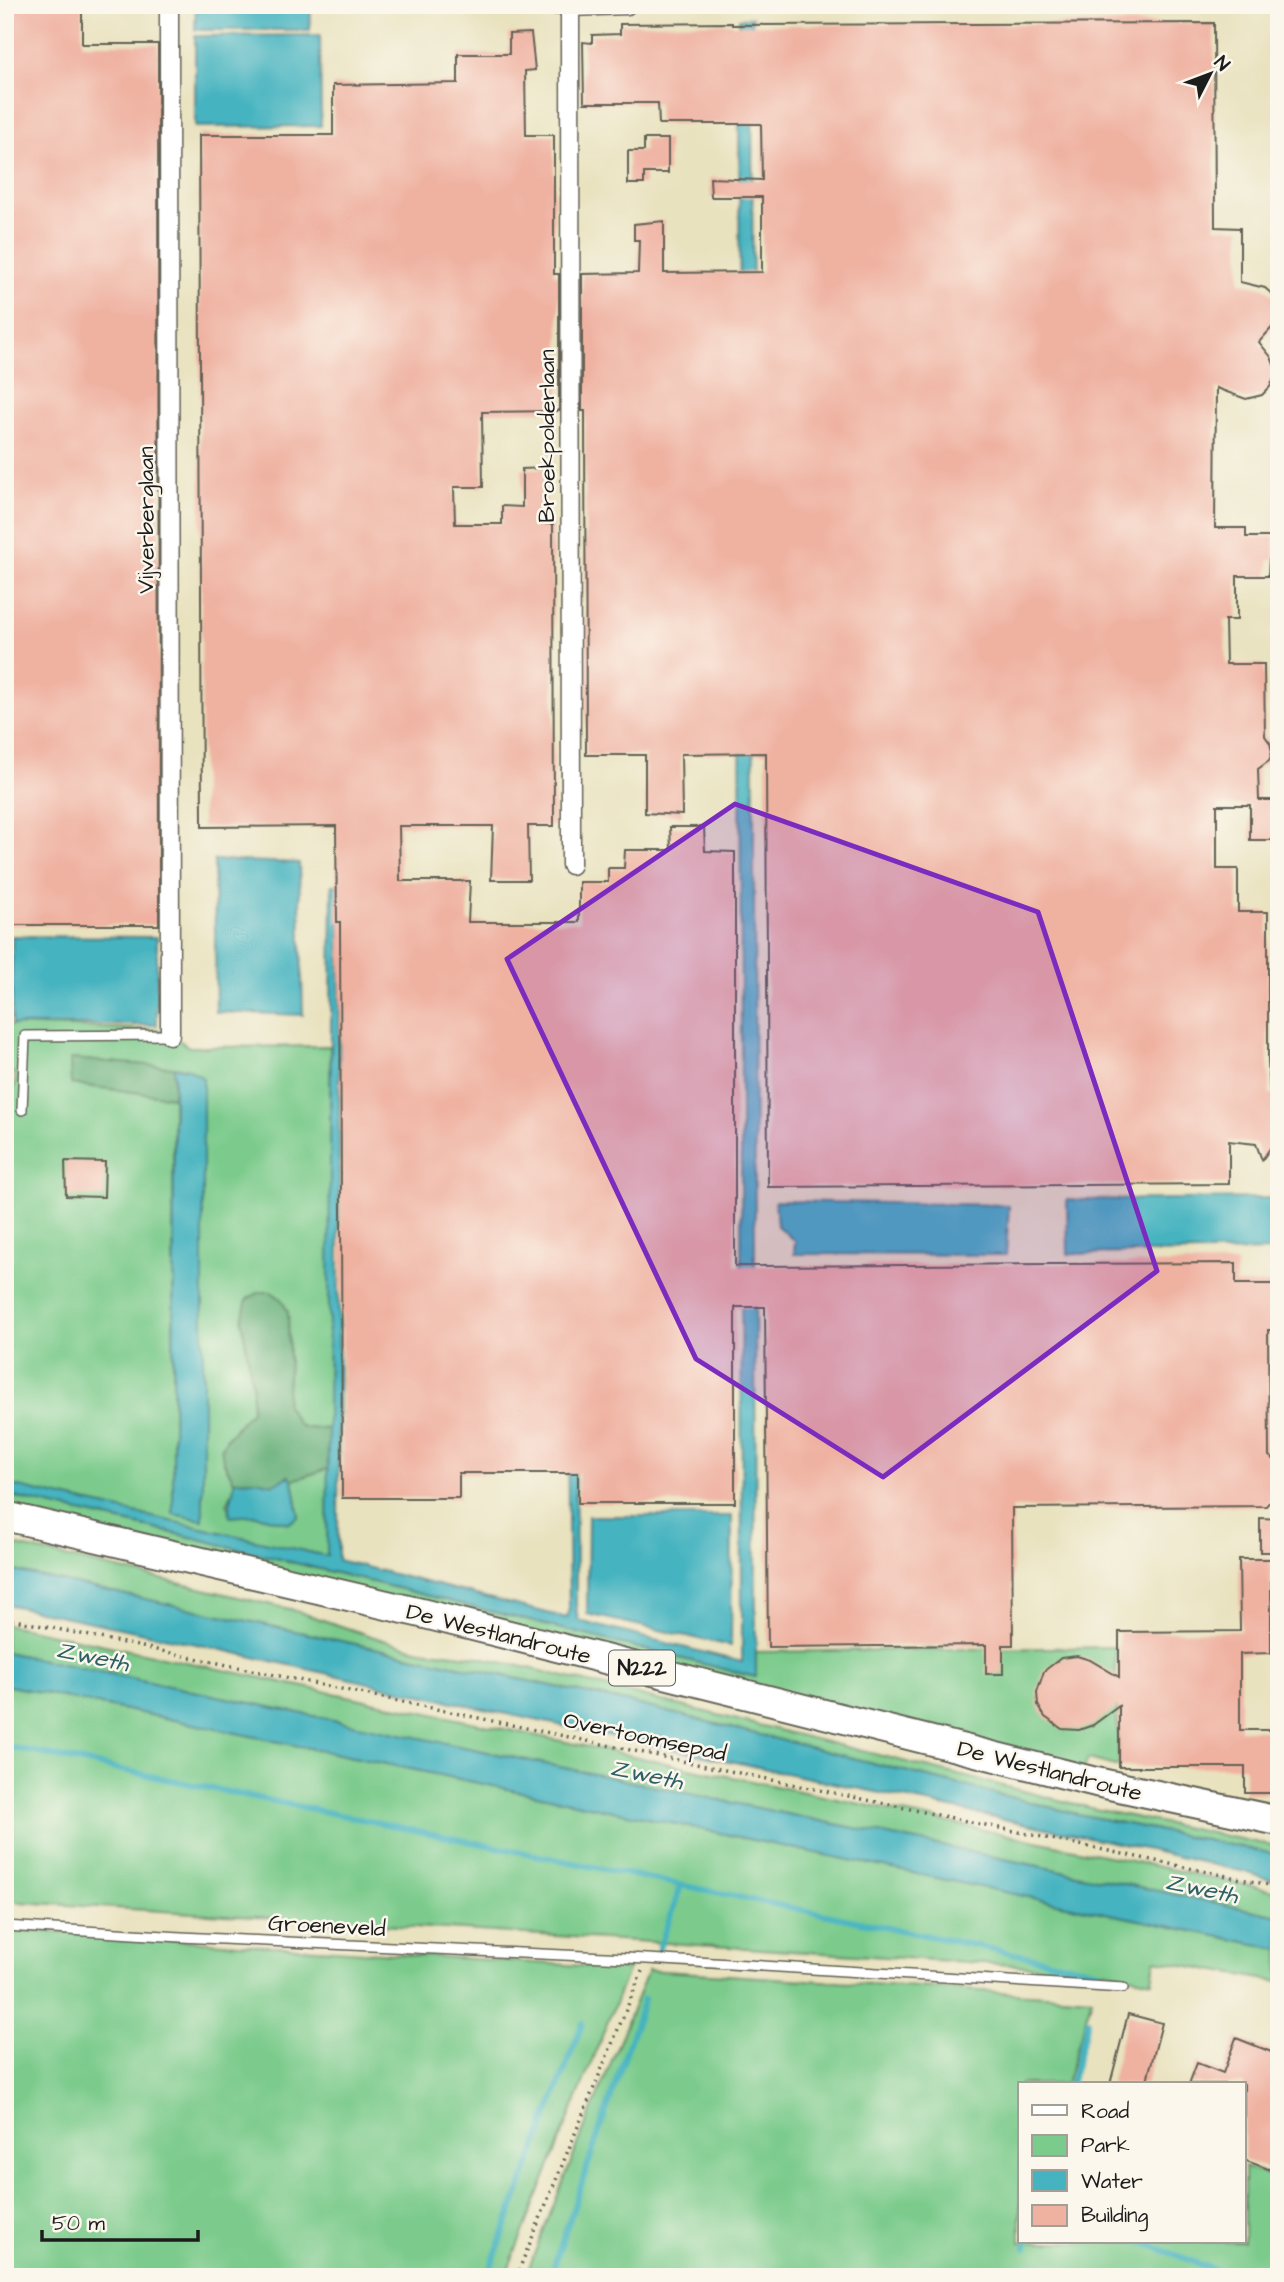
<svg xmlns="http://www.w3.org/2000/svg" width="1284" height="2282" font-family="'Architects Daughter',sans-serif">
<style>
.green{fill:#7bcb8c;stroke:#4c7454;stroke-width:2;fill-rule:evenodd}
.forest{fill:#64af78;stroke:#40664a;stroke-width:2}
.water{fill:#45b3c0;stroke:#30686e;stroke-width:2}
.lines{fill:none;stroke-linecap:round;stroke-linejoin:round}
.stream{stroke:#45b3c0;stroke-width:6}
.building{fill:#efb1a0}
.service-casing{stroke:#646155;stroke-width:12}
.minor-casing{stroke:#646155;stroke-width:21}
.primary-casing{stroke:#646155;stroke-width:32}
.path{stroke:#646155;stroke-width:3.5;stroke-dasharray:2 5;stroke-linecap:butt}
.service{stroke:#fff;stroke-width:9}
.minor{stroke:#fff;stroke-width:18}
.primary{stroke:#fff;stroke-width:28}
.marked{fill:#7b2cbf;fill-opacity:0.2;stroke:#7b2cbf;stroke-width:5;stroke-linejoin:round}
.labels{text-anchor:middle;stroke-width:5;stroke-linejoin:round;paint-order:stroke}
.shield{fill:#fbf7ec;stroke:#5f5e5a;stroke-width:2}
.shield-label{font-size:21px;font-weight:bold;fill:#1c1c1c}
.street-label{font-size:23px;fill:#1c1c1c;stroke:#fbf7ec}
.water-label{font-size:24px;font-style:italic;fill:#2e6066;stroke:#fbf7ec}
</style>
<rect width="100%" height="100%" fill="#fbf7ec"/>
<filter id="ink" filterUnits="userSpaceOnUse"><feTurbulence type="fractalNoise" baseFrequency=".0143" numOctaves="2"/><feDisplacementMap in="SourceGraphic" scale="14" xChannelSelector="R" yChannelSelector="G"/><feConvolveMatrix kernelMatrix="1 2 1 2 8 2 1 2 1" color-interpolation-filters="sRGB"/></filter>
<filter id="wash" filterUnits="userSpaceOnUse"><feTurbulence type="fractalNoise" baseFrequency=".00686" numOctaves="4" result="noise"/><feDisplacementMap in="SourceGraphic" scale="28" xChannelSelector="R" yChannelSelector="G"/><feGaussianBlur stdDeviation="1.57" result="paint"/><feColorMatrix in="noise" values="0 0 0 0 0 0 0 0 0 0 0 0 0 0 0 0 0 1.4 0 .05"/><feComposite in="paint" operator="in"/></filter>
<g filter="url(#wash)">
<rect width="100%" height="100%" fill="#e9e2bf"/>
<!-- green -->
<g class="green">
<path d="M5,939L9,1025L164,1030L189,1047L330,1046V1429L305,1428L297,1424L286,1405L289,1361L288,1312L281,1299L271,1292L242,1320L253,1390L251,1411L227,1438L223,1461L234,1481L235,1488L227,1504L236,1515H256L289,1523L299,1516L293,1480L330,1468L327,1556L5,1488V1095L15,1085V1073L5,1072ZM71,1059L189,1069L203,1078V1520L173,1514V1097L71,1084Z"/>
<path d="M5,1495L195,1538L755,1677V1652L1115,1647L1119,1767L1088,1759L1084,1769L5,1507Z"/>
<path d="M5,1543L290,1609L383,1640L421,1650L479,1657L529,1668L1095,1809L1279,1847V1855L1073,1813L636,1704L5,1569Z"/>
<path d="M5,1624L1279,1892V1916L5,1652Z"/>
<path d="M5,1685L1279,1949V1982L1155,1960L1152,1981L1106,1971L5,1901Z"/>
<path d="M5,1929L629,1969L505,2277H5Z"/>
<path d="M648,1970L1092,1998L1066,2084H1020V2242H1244V2167L1279,2179V2277H525Z"/>
</g>
<!-- forest -->
<g class="forest">
<path d="M70,1059L174,1067L173,1097L71,1084Z"/>
<path d="M260,1292H271L281,1299L288,1312L289,1361L286,1405L298,1424L305,1428L330,1429V1468L293,1480L288,1476L274,1484L256,1480L234,1481L223,1460L221,1448L227,1438L251,1411L253,1390L242,1320L247,1299Z"/>
</g>
<!-- water -->
<g class="water">
<path d="M196,5H311L310,30H195Z"/>
<path d="M752,17L756,1677L195,1538L5,1495V1484L327,1556L332,885L340,886L338,1560L567,1618L569,1610L562,969L573,967L576,1611L579,1621L742,1662L739,19Z"/>
<path d="M320,35L321,126L195,127V36Z"/>
<path d="M214,860L299,863L303,1015L216,1012Z"/>
<path d="M12,936L157,937V1025H12Z"/>
<path d="M174,1067L189,1069L203,1078V1520L173,1514Z"/>
<path d="M1279,1198V1251L1068,1254L1067,1200Z"/>
<path d="M775,1201L1009,1205L1006,1255L794,1254L795,1241L777,1226Z"/>
<path d="M289,1476L293,1480L299,1516L289,1523L256,1515L230,1517C227,1501 235,1495 234,1481L256,1480L274,1484Z"/>
<path d="M588,1516H732L731,1646L587,1614Z"/>
<path d="M5,1569L636,1704L1073,1813L1279,1855V1882L1245,1872L1131,1846L488,1710L187,1642L5,1604Z"/>
<path d="M5,1652L1279,1916V1949L5,1685Z"/>
</g>
<g class="lines">
<!-- stream -->
<g class="stream">
<path d="M5,1746L1099,1971"/>
<path d="M656,1957L681,1886"/>
<path d="M1071,2084L1088,2021"/>
<path d="M1142,2242L1233,2277"/>
<path d="M1026,2248L1028,2242"/>
<path d="M487,2277L582,2024"/>
<path d="M550,2277L644,1999"/>
</g>
</g>
<g id="blocks">
<!-- building -->
<g class="building">
<path d="M5,5H82V44H158L159,925H5Z"/>
<path d="M732,23V25L1214,23L1215,227L1240,228V282L1265,288L1273,295L1279,307L1276,323L1259,342L1271,357L1275,367V376L1270,387L1262,395L1246,399L1216,388L1215,528H1246V537H1274L1275,560H1269L1268,576H1237V620H1225L1226,664H1264L1265,736L1270,743L1272,752L1269,761L1258,769L1259,800H1277V840H1250V805H1217V869H1238V912H1268V1062L1270,1094H1277L1278,1143L1273,1144L1262,1160L1256,1144L1229,1141V1184L768,1187L766,753L681,754L682,815L645,813V755H586L585,411H582V274L638,273L639,240H634V224L664,221V273L762,272V197H711L710,178L762,180L761,124H659L658,103H584L583,42L592,43V35L620,34V24Z"/>
<path d="M531,33L535,70L525,71L526,135H554V274H559V411L482,412L483,487H454L455,524H502V506L522,507V469L546,468V524H553L554,826H528L529,880H491L493,826H399L400,881H470L468,922H579V882H608V868H624L625,850H671L670,827H704L705,851L735,852V1266L1236,1263V1284H1279V1330H1268L1269,1456L1279,1463V1491L1266,1506L1012,1508L1013,1645H1003V1674H986V1645L768,1647L765,1307H735V1503H578V1473H459V1498H342L340,922H337L336,826L202,827L199,135H333V85L458,83V54H509V34Z"/>
<path d="M644,139H668V173H644V184H628V151H644Z"/>
<path d="M65,1161L105,1162L104,1197L66,1196Z"/>
<path d="M1260,1518L1279,1519V1552H1260Z"/>
<path d="M1239,1559H1271V1653L1240,1654V1730H1279V1793H1245V1767H1119V1706L1093,1725L1079,1730L1062,1729L1045,1717L1038,1705L1037,1692L1044,1671L1061,1658L1077,1656L1090,1660L1119,1677V1632L1240,1631Z"/>
<path d="M1128,2014L1162,2023L1146,2084H1110Z"/>
<path d="M1236,2038L1279,2055V2173L1244,2160V2084H1189L1197,2063L1223,2073Z"/>
</g>
</g>
</g>
<g filter="url(#ink)">
<use href="#blocks" fill-opacity="0" stroke="#646155" stroke-width="2"/>
<g class="lines">
<defs>
<g id="service">
<path d="M22,1110L25,1036L170,1035"/>
<path d="M5,1926L181,1937L647,1959L1123,1988"/>
</g>
<g id="minor">
<path d="M169,5L170,1035"/>
<path d="M556,5L570,7L627,5"/>
<path d="M570,7L571,865"/>
</g>
<path id="primary" d="M5,1516L421,1613L1096,1782L1279,1821"/>
</defs>
<!-- service casing -->
<use href="#service" class="service-casing"/>
<!-- minor casing -->
<use href="#minor" class="minor-casing"/>
<!-- primary casing -->
<use href="#primary" class="primary-casing"/>
<!-- path -->
<g class="path">
<path d="M5,1618L1279,1887"/>
<path d="M516,2277L642,1971"/>
</g>
<!-- service -->
<use href="#service" class="service"/>
<!-- minor -->
<use href="#minor" class="minor"/>
<!-- primary -->
<use href="#primary" class="primary"/>
</g>
</g>
<!-- marked area -->
<path class="marked" d="M735,804L1038,912L1157,1271L883,1477L696,1359L507,959Z"/>
<g class="labels">
<!-- shield labels -->
<rect class="shield" x="609" y="1650.5" width="66" height="35" rx="5"/>
<g class="shield-label">
<text x="642" y="1675">N222</text>
</g>
<!-- street labels -->
<g class="street-label">
<text transform="translate(546 436) rotate(-90)" y="8">Broekpolderlaan</text>
<text transform="translate(145 520) rotate(-90)" y="8">Vijverberglaan</text>
<text transform="translate(499 1633) rotate(14)" y="8">De Westlandroute</text>
<text transform="translate(645 1736) rotate(12)" y="8">Overtoomsepad</text>
<text transform="translate(1050 1770) rotate(14)" y="8">De Westlandroute</text>
<text transform="translate(327 1925) rotate(3)" y="8">Groeneveld</text>
</g>
<!-- water labels -->
<g class="water-label">
<text transform="translate(93 1656) rotate(12)" y="8">Zweth</text>
<text transform="translate(647 1774) rotate(12)" y="8">Zweth</text>
<text transform="translate(1202 1888) rotate(12)" y="8">Zweth</text>
</g>
</g>
<!-- margin -->
<rect width="1284" height="2282" fill="none" stroke="#fbf7ec" stroke-width="28"/>
<!-- legend -->
<rect x="1018" y="2082" width="228" height="161" fill="#fbf7ec" stroke="#a29f99" stroke-width="2"/>
<rect x="1032" y="2105" width="35" height="10" fill="#ffffff" stroke="#a29f99" stroke-width="2"/>
<text x="1081" y="2118" font-size="21" fill="#1c1c1c">Road</text>
<rect x="1032" y="2135" width="35" height="21" fill="#7bcb8c" stroke="#a29f99" stroke-width="2"/>
<text x="1081" y="2152" font-size="21" fill="#1c1c1c">Park</text>
<rect x="1032" y="2170" width="35" height="21" fill="#45b3c0" stroke="#a29f99" stroke-width="2"/>
<text x="1081" y="2188" font-size="21" fill="#1c1c1c">Water</text>
<rect x="1032" y="2205" width="35" height="21" fill="#efb1a0" stroke="#a29f99" stroke-width="2"/>
<text x="1081" y="2222" font-size="21" fill="#1c1c1c">Building</text>
<!-- north arrow -->
<g transform="translate(1210 74) rotate(48)" stroke="#fbf7ec" stroke-width="5" paint-order="stroke">
<path d="M0-5L12 26L0 18L-12 26Z" fill="#1c1c1c"/>
<text y="-10" font-size="19" font-weight="bold" text-anchor="middle" fill="#1c1c1c">N</text>
</g>
<!-- scale -->
<path d="M42 2230v10h156v-10" fill="none" stroke="#1c1c1c" stroke-width="3.5"/>
<text x="52" y="2230" font-size="21" fill="#1c1c1c" stroke="#fbf7ec" stroke-width="5" paint-order="stroke">50 m</text>
</svg>
